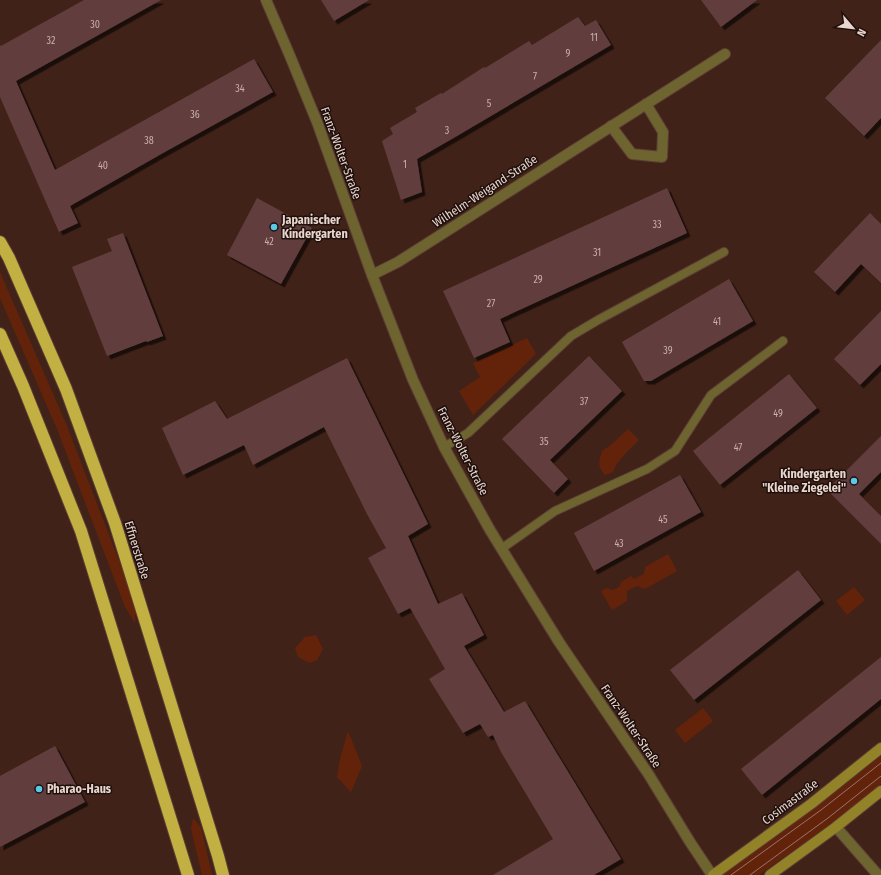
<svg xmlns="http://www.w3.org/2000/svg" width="881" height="875" font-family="'Fira Sans Condensed',sans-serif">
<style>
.green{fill:#63230a}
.building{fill:#623e3e;filter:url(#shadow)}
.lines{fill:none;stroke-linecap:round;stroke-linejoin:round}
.lane-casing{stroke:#5c3f35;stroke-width:10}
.street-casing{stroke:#5c3f35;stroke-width:12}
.secondary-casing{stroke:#5c3f35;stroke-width:12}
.highway-casing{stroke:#5c3f35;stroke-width:14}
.lane{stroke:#6d6430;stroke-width:8}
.street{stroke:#6d6430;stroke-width:10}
.secondary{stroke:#928328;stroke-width:10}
.highway{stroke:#c3b043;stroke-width:12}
.tram{stroke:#91776e;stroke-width:1}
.poi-dot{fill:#5bc8e7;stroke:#1e100c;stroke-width:1.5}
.labels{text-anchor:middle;stroke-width:3;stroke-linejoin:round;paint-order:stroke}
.number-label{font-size:10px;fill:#c8afaa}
.street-label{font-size:12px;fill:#ead5ce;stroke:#1e100c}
.poi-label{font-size:12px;font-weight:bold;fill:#ead5ce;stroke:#1e100c;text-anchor:start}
</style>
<defs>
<filter id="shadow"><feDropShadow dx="3.5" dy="3.5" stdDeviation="0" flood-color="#0009"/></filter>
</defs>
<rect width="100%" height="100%" fill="#412218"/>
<!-- green -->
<g class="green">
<path d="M0,272L67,426L136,605L135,623L125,607L57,429L0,298Z"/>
<path d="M527,338L536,354L473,415L459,391L480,377L473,363Z"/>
<path d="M628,429L639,440C629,450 618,459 613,472L605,475C597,466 599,462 602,451L612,444Z"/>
<path d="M668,554L677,571L645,589L637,586L627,591V601L612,610L601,591L607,588L613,590L619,587L621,582L631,576L634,579L644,574L645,567Z"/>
<path d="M854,587L865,600L847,615L836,601Z"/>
<path d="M316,635L323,649L317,660L310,663L298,657L295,648L305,637Z"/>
<path d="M703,708L713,721L685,743L675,730Z"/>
<path d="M348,731L362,766L351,792L337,777L340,759Z"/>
<path d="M881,756V784L832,823L759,875H722C776,838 829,798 881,756Z"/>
<path d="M193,818L201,827L212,875H202L191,829Z"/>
</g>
<!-- building -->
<g class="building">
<path d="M84,0H161L16,81L55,170L254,59L273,92L163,153L70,206L78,223L59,232L0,97V45L1,46Z"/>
<path d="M321,0H369L334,21Z"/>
<path d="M701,0H757L721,27Z"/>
<path d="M578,17L585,26L596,20L611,45L457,136L417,159L422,192L401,200L382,141L393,134L390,128L417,112L415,108L441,93L442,94L484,67L485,68L529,41L532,45Z"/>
<path d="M881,40V118L864,136L825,98Z"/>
<path d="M667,188L687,233L500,319L510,342L474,358L443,291Z"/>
<path d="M257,198L312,228L281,284L227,255Z"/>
<path d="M870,213L881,224V283L861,264L835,292L814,272Z"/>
<path d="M123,233L163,336L147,342L146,341L107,356L72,267L112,251L107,239Z"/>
<path d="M729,279L753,321L651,381H644L622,342Z"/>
<path d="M881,311V364L860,385L834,359Z"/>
<path d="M589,356L622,391L550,460L568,479L554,493L502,439Z"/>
<path d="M347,358L428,524L408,536L438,604L462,593L484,635L464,646L504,712L525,701L621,859L594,875H493L553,839L501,752L493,735L488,737L480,724L463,733L429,679L445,669L410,608L398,614L368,558L386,548L367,514L324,427L253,465L244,445L183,475L162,428L215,401L227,419Z"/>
<path d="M789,374L817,408L720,485L693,451Z"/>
<path d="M881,436V472L859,494L881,516V544L827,490Z"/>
<path d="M680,475L701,512L594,571L574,533Z"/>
<path d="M798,570L821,600L694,700L670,670Z"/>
<path d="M881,657V699L762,795L741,769Z"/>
<path d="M55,746L85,802L0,847V776Z"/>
</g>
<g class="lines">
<defs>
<g id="lane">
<path d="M444,447L468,433L571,336L598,320L724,252"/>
<path d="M501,549L555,511L647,469L675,451L711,395L783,341"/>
</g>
<g id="street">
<path d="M266,0L290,56L317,122L372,275L413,380L444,447L490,530L559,642L649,775L690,842L712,875"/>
<path d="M611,126L632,154L662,157L663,132L646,104"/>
<path d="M372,275L398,262L725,54"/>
<path d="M836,827L878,875"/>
</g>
<g id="secondary">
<path d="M713,875L811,804L881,748"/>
<path d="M770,875L836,827L881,791"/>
</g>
<g id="highway">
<path d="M0,242L9,258L66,389L115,523L218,856L223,875"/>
<path d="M0,334L23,386L81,531L188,875"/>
</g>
</defs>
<!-- lane casing -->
<use href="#lane" class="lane-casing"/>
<!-- street casing -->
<use href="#street" class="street-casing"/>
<!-- secondary casing -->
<use href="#secondary" class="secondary-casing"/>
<!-- highway casing -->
<use href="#highway" class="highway-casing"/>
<!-- lane -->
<use href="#lane" class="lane"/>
<!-- street -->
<use href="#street" class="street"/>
<!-- secondary -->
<use href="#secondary" class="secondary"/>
<!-- highway -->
<use href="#highway" class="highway"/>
<!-- tram -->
<g class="tram">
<path d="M731,875L821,810L881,763"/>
<path d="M750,875L828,818L881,776"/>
</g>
</g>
<!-- markers -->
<g class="poi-dot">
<circle cx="274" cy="227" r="4"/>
<circle cx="854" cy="481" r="4"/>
<circle cx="39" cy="789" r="4"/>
</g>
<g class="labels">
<!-- number labels -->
<g class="number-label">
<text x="95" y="28">30</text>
<text x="594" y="41">11</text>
<text x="51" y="44">32</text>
<text x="568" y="57">9</text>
<text x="535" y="80">7</text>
<text x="240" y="92">34</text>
<text x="489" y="107">5</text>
<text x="195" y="118">36</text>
<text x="447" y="134">3</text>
<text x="149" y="144">38</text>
<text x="405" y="168">1</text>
<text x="103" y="169">40</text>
<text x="657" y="228">33</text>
<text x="269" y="245">42</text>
<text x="597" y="256">31</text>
<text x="538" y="283">29</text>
<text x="491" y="307">27</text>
<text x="717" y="325">41</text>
<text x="668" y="354">39</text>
<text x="584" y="405">37</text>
<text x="778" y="417">49</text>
<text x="544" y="445">35</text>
<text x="738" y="451">47</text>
<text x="663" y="523">45</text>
<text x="619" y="547">43</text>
</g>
<!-- street labels -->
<g class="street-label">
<text transform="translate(341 153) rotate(70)" y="4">Franz-Wolter-Straße</text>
<text transform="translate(485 191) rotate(-33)" y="4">Wilhelm-Weigand-Straße</text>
<text transform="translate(463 451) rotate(63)" y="4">Franz-Wolter-Straße</text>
<text transform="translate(137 550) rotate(73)" y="4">Effnerstraße</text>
<text transform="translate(631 726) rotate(56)" y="4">Franz-Wolter-Straße</text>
<text transform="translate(790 802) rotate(-37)" y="4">Cosimastraße</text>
</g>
<!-- poi labels -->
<g class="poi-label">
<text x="282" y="224">Japanischer<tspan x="282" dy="14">Kindergarten</tspan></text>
<text x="846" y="478" text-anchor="end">Kindergarten<tspan x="846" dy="14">"Kleine Ziegelei"</tspan></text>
<text x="47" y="793">Pharao-Haus</text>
</g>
</g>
<!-- north arrow -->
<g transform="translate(853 28) rotate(118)" stroke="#1e100c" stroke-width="3" paint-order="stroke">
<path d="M0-3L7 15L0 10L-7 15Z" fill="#ead5ce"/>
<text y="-6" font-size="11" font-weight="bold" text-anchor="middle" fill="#ead5ce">N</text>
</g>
</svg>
